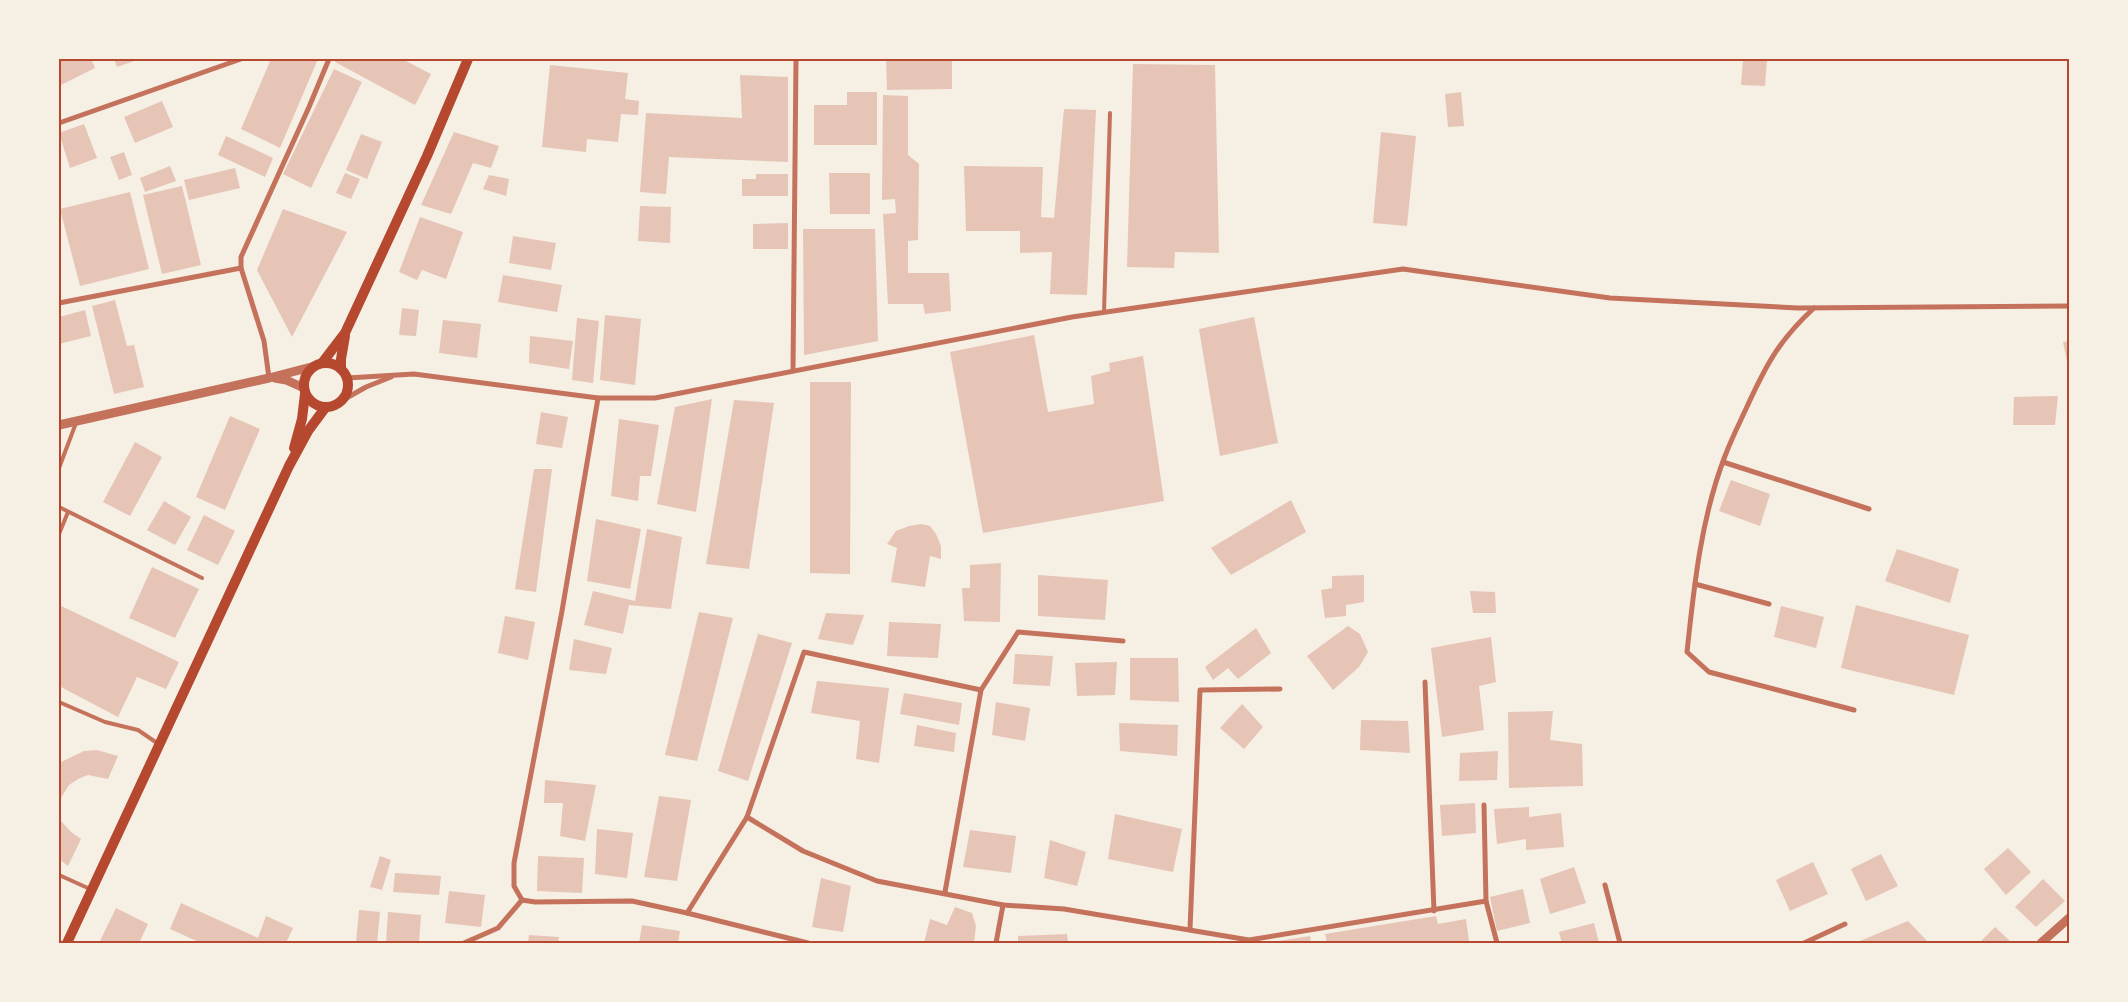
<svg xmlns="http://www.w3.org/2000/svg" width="2128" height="1002" font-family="Karla,sans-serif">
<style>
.building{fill:#e6c5b7}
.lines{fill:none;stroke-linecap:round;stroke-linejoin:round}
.service{stroke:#c5725c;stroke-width:4}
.minor{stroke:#c5725c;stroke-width:5}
.tertiary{stroke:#c5725c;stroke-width:9}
.secondary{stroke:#b5482f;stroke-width:10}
.neatline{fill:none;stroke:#b5482f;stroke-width:2}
</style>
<rect width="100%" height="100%" fill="#f6efe4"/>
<!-- building -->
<g class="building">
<path d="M59,59H91L95,68L59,86Z"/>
<path d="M114,59H140L117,67Z"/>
<path d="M271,59H318L280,148L241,129Z"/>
<path d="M337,59H402L431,74L415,105L335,62Z"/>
<path d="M886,59H952V89L887,90Z"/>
<path d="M1743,59H1767L1765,86L1741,85Z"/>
<path d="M1133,64L1215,65L1219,253L1175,252L1174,268L1127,267Z"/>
<path d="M550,65L628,73L625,99L639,101L638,115L621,114L618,142L587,139L586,152L542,147Z"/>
<path d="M334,69L362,82L311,188L283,174Z"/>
<path d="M740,75L788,77V162L669,157L666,194L640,192L646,113L742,118Z"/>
<path d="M847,92H877V145H814V105H847Z"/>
<path d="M1461,92L1464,126L1448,127L1445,94Z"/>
<path d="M883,95L908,96V155L919,164L918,240L908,241V273H949L951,311L925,314L923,304H888L883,214L896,213L895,199L882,200Z"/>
<path d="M162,101L173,127L135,143L124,117Z"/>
<path d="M1064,109L1096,110L1087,295L1050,294L1052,252L1020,253V231H966L964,166L1043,167L1041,217L1054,218Z"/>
<path d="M84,124L97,158L70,168L59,133Z"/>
<path d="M454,132L499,146L491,168L473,163L451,214L421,205Z"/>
<path d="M1381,132L1416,136L1407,226L1373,223Z"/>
<path d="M361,134L382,142L367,179L346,170Z"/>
<path d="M226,136L273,158L265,177L218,155Z"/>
<path d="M124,152L132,175L119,180L110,157Z"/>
<path d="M170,166L176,181L145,192L140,178Z"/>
<path d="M235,168L240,188L189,200L184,180Z"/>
<path d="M345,173L360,179L351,199L336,193Z"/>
<path d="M829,173H870V214H830Z"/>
<path d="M756,174H788V196H742V179H756Z"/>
<path d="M489,175L509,179L506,196L483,189Z"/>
<path d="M182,186L201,265L162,274L143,195Z"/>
<path d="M130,192L149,269L80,286L60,209Z"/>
<path d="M640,206L671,207L670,243L638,241Z"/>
<path d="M283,209L347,232L292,337L257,270Z"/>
<path d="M420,217L463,232L446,279L422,270L417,280L399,272Z"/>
<path d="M788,223V249H753V224Z"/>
<path d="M803,229H875L878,341L804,355Z"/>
<path d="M513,236L556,243L551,270L509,263Z"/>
<path d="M503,275L562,285L557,312L498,302Z"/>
<path d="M115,300L127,346L134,345L144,387L114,394L92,306Z"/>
<path d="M402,308L419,310L416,336L399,335Z"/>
<path d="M85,310L91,336L59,344V317Z"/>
<path d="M605,315L641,319L635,385L600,380Z"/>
<path d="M1254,317L1278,443L1220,456L1199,329Z"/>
<path d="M577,318L599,321L593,383L572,380Z"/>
<path d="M443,320L481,324L477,358L439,353Z"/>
<path d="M1034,335L1048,412L1094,404L1091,376L1110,371L1109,363L1143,356L1164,501L983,533L950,352Z"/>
<path d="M530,336L573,341L569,369L529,363Z"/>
<path d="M2069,341V367H2068L2063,342Z"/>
<path d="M810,382H851L850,574L810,573Z"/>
<path d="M2058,396L2055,425H2013L2014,397Z"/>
<path d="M712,399L696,512L657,504L675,407Z"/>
<path d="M734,400L774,403L749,569L706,564Z"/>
<path d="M541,412L568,417L562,448L536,444Z"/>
<path d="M230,416L260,429L225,510L196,497Z"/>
<path d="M619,419L659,425L651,476H640L638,501L611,496Z"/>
<path d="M135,442L162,457L130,516L103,502Z"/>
<path d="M534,469H552L536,592L515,589Z"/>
<path d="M1731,480L1770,494L1760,526L1719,511Z"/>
<path d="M1291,500L1306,532L1231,575L1211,548Z"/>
<path d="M164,501L191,517L175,545L147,530Z"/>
<path d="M204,515L235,531L218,565L187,550Z"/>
<path d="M596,519L641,529L630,589L587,581Z"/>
<path d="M921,524L930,526L936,534L941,546V559L930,556L925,587L891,582L897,548L887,544L896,531L909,526Z"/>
<path d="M647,529L682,537L671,609L629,605L623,634L584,625L593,591L635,601Z"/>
<path d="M1897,549L1959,569L1950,603L1885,581Z"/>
<path d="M1001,563L1000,622L964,621L962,588H970V565Z"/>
<path d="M152,567L199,589L175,638L129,618Z"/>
<path d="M1038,575L1108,580L1105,620L1038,616Z"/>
<path d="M1364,575V602L1346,605V616L1325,618L1321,590L1332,588V576Z"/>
<path d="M1470,591L1495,592L1496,613H1473Z"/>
<path d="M59,605L179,662L166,689L137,677L118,717L59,686Z"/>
<path d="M1856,605L1969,635L1954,695L1841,668Z"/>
<path d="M1781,606L1824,617L1816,648L1774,637Z"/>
<path d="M699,612L733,618L697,761L665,755Z"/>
<path d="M826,613L864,615L853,645L818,639Z"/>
<path d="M505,616L535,622L528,660L498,653Z"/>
<path d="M889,622L941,624L938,658L887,656Z"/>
<path d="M1348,626L1360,634L1368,652L1359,667L1333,690L1307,656Z"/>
<path d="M1256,628L1271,653L1238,679L1228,668L1213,680L1205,667Z"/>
<path d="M758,634L792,643L748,781L718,771Z"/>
<path d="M1491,637L1496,682L1479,686L1484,730L1442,737L1431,648Z"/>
<path d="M574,639L612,648L606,674L569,670Z"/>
<path d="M1015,654L1053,656L1050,686L1013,684Z"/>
<path d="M1130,658H1178L1179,702L1130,700Z"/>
<path d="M1117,662L1115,695L1077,696L1075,663Z"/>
<path d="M817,681L889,688L879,763L856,759L860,721L811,713Z"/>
<path d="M904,693L962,703L959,725L900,714Z"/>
<path d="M996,702L1030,708L1025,741L992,735Z"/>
<path d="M1242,704L1263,727L1244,749L1220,728Z"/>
<path d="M1553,711L1550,740L1582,744L1583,786L1509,788L1508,712Z"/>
<path d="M1361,720L1408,721L1410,753L1360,750Z"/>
<path d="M1119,723L1178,725L1177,756L1120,751Z"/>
<path d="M917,725L956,733L954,752L914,746Z"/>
<path d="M97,750L118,756L108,779L88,775L78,779L69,785L59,801V763L84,751Z"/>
<path d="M1498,751L1497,780L1459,781L1460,753Z"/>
<path d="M545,780L596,785L585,841L560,836L563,803H544Z"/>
<path d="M659,796L691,800L677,881L644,877Z"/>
<path d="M1475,803L1476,833L1442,836L1440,805Z"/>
<path d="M1529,807V817L1561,813L1564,847L1526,850V839L1497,844L1494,809Z"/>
<path d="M59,814L61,821L71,832L81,839L68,866L59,859Z"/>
<path d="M1115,814L1182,829L1173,872L1108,859Z"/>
<path d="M597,829L633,833L627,878L595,874Z"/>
<path d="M970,830L1016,836L1011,873L963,867Z"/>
<path d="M1050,840L1086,852L1077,886L1044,878Z"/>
<path d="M2008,848L2031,872L2006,895L1984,869Z"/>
<path d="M1881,854L1898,886L1866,901L1851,869Z"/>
<path d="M380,856L391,860L382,890L370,887Z"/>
<path d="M538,856L584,858L582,893L537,891Z"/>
<path d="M1813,862L1828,894L1790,911L1776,880Z"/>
<path d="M1574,867L1586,903L1550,914L1540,879Z"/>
<path d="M395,873L441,876L439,895L393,892Z"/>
<path d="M821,878L851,886L843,932L812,927Z"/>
<path d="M2043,879L2065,901L2036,927L2015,907Z"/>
<path d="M1523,889L1530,923L1497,931L1490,897Z"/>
<path d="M449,891L485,895L481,927L445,923Z"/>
<path d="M181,903L258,938L266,916L293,928L286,943H201L170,929Z"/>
<path d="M955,907L972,913L976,926L974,943H924L930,919L947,925Z"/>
<path d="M116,908L148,924L139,943H99Z"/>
<path d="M359,910L380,912L377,943H356Z"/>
<path d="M388,912L421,915L419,943H386Z"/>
<path d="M1436,916L1438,924L1466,919L1469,941L1457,943H1327L1325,934Z"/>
<path d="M1908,921L1929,943H1855Z"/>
<path d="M1594,923L1599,943H1562L1559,932Z"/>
<path d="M642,925L680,931L678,943H639Z"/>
<path d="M1995,927L2012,943H1979Z"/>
<path d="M1067,934L1068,943H1018V936Z"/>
<path d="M529,935L559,937L558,943H528Z"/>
<path d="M1310,936L1311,943H1272V942Z"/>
</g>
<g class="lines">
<!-- service -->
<g class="service">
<path d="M1104,312L1110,113"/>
<path d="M59,468L76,423"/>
<path d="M59,507L202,578"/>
<path d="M59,534L68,512"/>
<path d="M59,702L105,722L138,730L157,743"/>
<path d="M59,875L90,889"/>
</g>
<!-- minor -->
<g class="minor">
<path d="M59,123L241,59"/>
<path d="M59,303L241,268"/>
<path d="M1814,308C1778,341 1765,367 1745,411C1738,426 1731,440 1725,456C1701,518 1694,586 1687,652L1709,672L1854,710"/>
<path d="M793,370L796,59"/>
<path d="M269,378L264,341L241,268V257L309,107L329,59"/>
<path d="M347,378L414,374L598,398H655L1072,317L1403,269L1610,298L1798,308L2069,306"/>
<path d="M343,400L366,387L391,377"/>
<path d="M1723,462L1869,509"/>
<path d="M1695,584L1769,604"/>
<path d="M1425,682L1434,911"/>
<path d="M1484,805L1486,901L1497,943"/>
<path d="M747,817L803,851L877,881L1003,905L1064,909L1249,940L1486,901"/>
<path d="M1605,885L1620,943"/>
<path d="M945,892L981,690L1018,632L1123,641"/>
<path d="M522,900L514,886V863L562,611L598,398"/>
<path d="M522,900L535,902L632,901L687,913L808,943"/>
<path d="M687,913L747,817L804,652L981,690"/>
<path d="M1190,929L1200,690L1280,689"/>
<path d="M464,943L498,928L522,900"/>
<path d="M996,943L1003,905"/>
<path d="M1804,943L1845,924"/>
</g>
<!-- tertiary -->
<g class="tertiary">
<path d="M275,378L286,380L304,388"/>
<path d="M59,425L269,378L315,366"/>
<path d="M2041,943L2069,918"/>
</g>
<!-- secondary -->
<g class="secondary">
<circle cx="326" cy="385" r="22"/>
<path d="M322,363L345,333L427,156L468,59"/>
<path d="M341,369V359L345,336"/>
<path d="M294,448L302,419L305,394"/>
<path d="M67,943L289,466L308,431L325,408"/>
</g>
</g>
<!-- border -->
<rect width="2128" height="1002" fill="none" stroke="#f6efe4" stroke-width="120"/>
<rect x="60" y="60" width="2008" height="882" class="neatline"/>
</svg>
